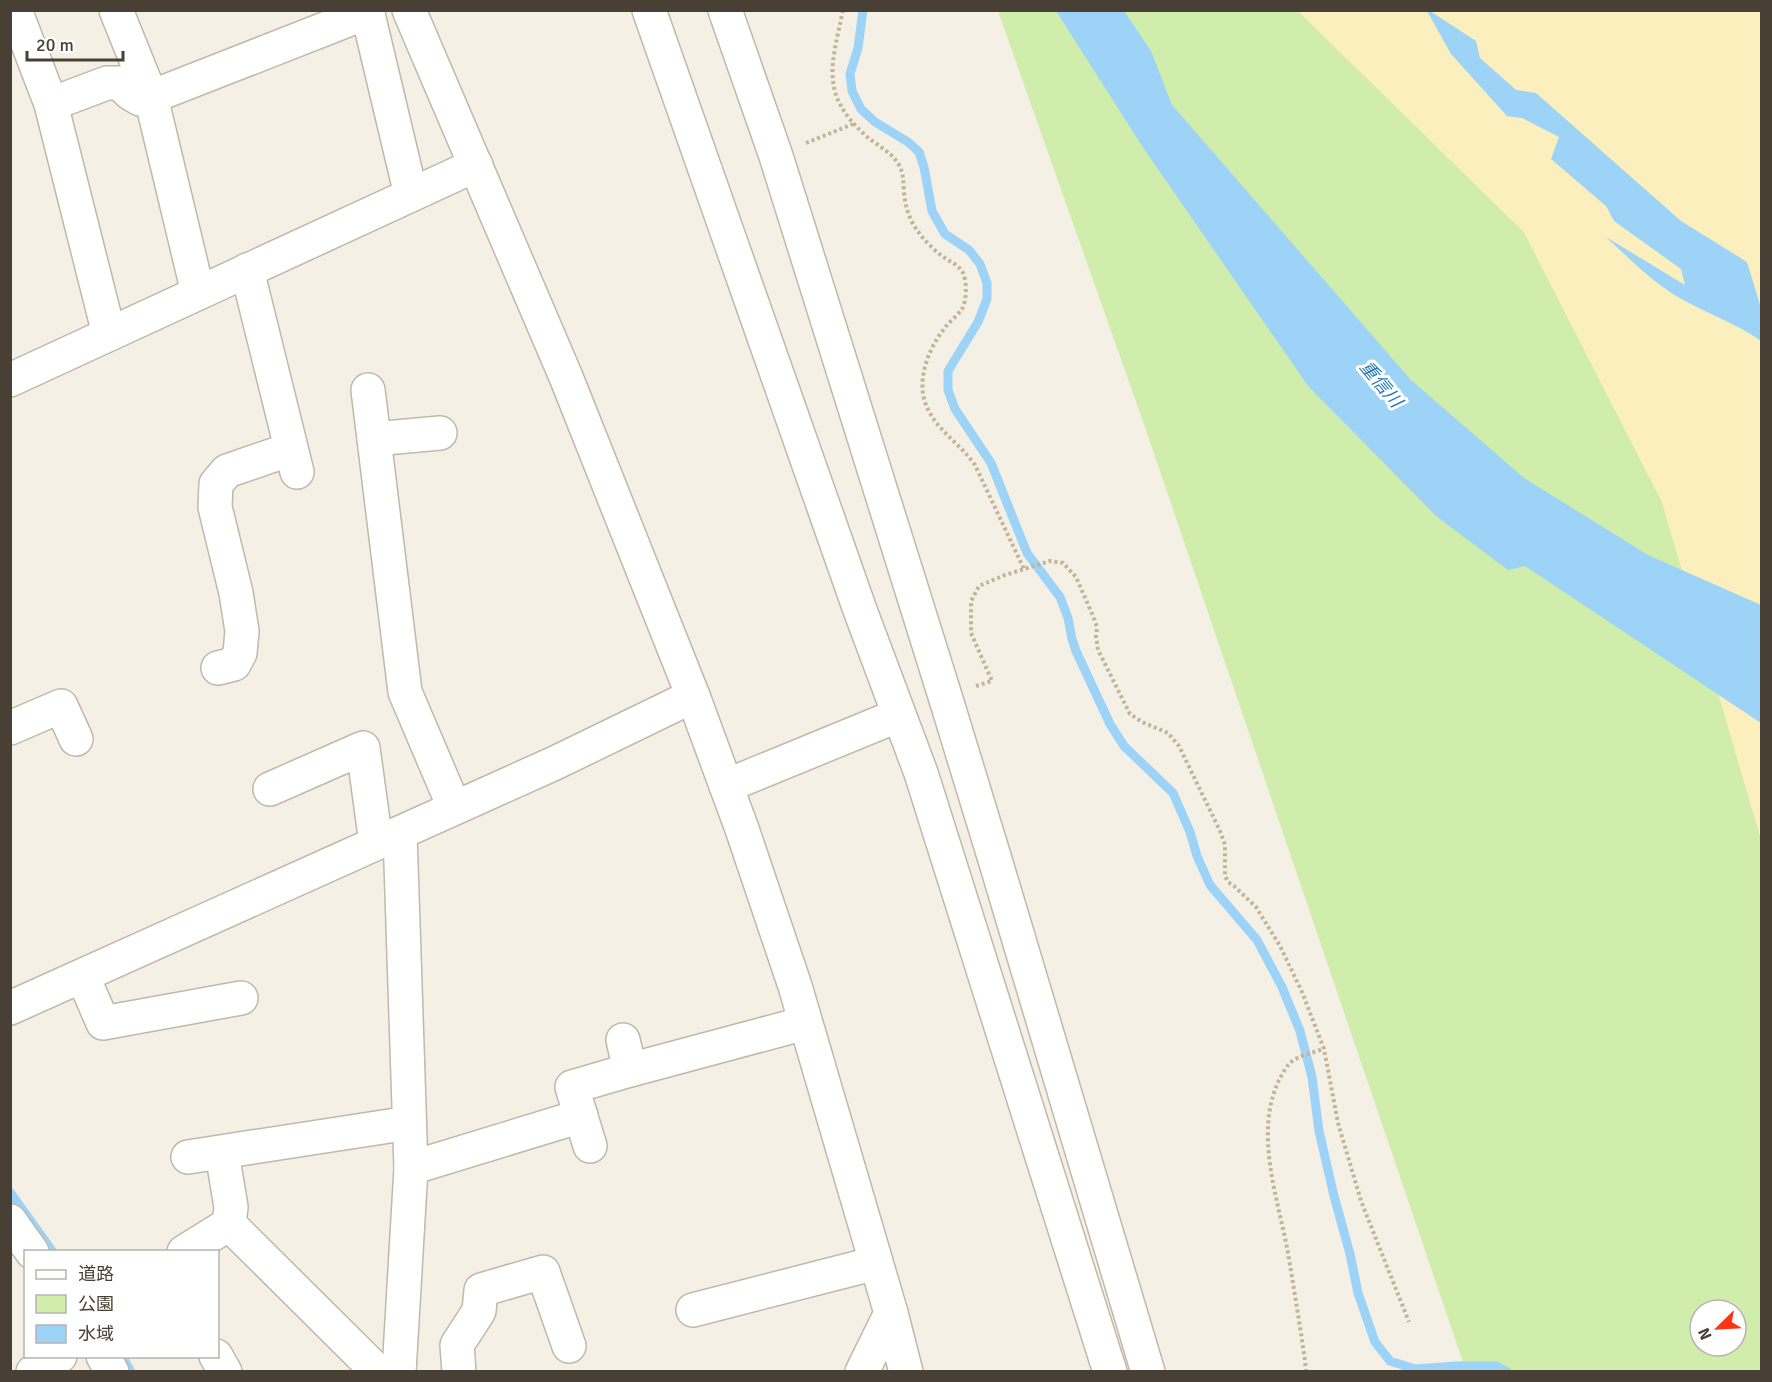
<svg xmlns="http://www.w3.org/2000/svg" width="1772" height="1382" font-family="Signika,'Noto Sans JP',sans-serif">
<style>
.green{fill:#d0edab;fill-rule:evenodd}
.sand{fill:#fcefbe}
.water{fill:#9cd3f7}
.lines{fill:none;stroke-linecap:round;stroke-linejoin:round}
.stream{stroke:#9cd3f7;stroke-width:9}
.street-casing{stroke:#c1b8a8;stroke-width:36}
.path{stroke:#c4b497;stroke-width:4;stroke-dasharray:3 3;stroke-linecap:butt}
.street{stroke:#fff;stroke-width:33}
.labels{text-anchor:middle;stroke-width:6;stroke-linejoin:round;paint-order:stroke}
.water-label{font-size:18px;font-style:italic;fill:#2279b6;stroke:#fff}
</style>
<rect width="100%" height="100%" fill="#f5f0e6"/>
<!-- green -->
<path class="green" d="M998,11H1298L1524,232L1662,502L1761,839V1371H1466L1146,430ZM1700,1310H1736V1346H1700Z"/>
<!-- sand -->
<path class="sand" d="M1298,11H1761V839L1662,502L1524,232Z"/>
<!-- water -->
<g class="water">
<path d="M1056,11H1124L1151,51L1172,105L1411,380L1524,478L1648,555L1761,605V723L1525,566L1508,570L1436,516L1308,386L1144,149Z"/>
<path d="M1427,11H1430L1476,41L1480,58L1516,90L1536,93L1681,221L1747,262L1761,308V341C1736,323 1705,313 1678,297C1651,281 1629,258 1606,237L1685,285L1681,269L1614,221L1606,206L1551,159L1559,137L1522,118L1507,116L1451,54Z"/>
</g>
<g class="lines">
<!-- stream -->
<g class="stream">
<path d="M863,10L858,48L850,74L852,91L861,109L875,122L908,142L919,152L924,167L932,211L945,234L969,250L980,264L987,283V299L978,322L948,371V390L955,409L991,463L1027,553L1060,597L1068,618L1072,639L1076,651L1110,724L1124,746L1173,793L1190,832L1197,856L1210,885L1257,940L1282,987L1300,1031L1312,1077L1319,1131L1334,1196L1350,1254L1358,1293L1375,1342L1390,1361L1415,1369L1457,1366H1496L1507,1372"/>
<path d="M10,1192L53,1252"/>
<path d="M122,1356L131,1372"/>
</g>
<defs>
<g id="street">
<path d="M15,10L51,104L109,334"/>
<path d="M367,10L411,195"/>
<path d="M409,10L566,377L693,696L742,829L795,986L891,1313L862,1372"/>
<path d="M649,10L860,610L921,773L1110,1372"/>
<path d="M725,10L776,156L945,696L996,863L1148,1372"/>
<path d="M51,104L107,83H120L130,93L140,99L151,97L116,10"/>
<path d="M247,270L297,472"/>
<path d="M198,293L151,97L368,12"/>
<path d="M10,380L476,165"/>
<path d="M368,390L405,692L454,807"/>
<path d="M374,439L440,433"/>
<path d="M218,668L234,664L240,653L242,631L236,593L215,507L216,484L227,471L291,449"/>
<path d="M10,728L61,706L76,739"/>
<path d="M726,786L899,715"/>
<path d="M270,789L363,748L376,843"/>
<path d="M83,977L103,1023L241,998"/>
<path d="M10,1008L555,763L693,696"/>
<path d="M623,1040L630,1070"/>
<path d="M590,1146L572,1087L630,1070L805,1023"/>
<path d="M222,1153L231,1207L229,1224"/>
<path d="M188,1157L409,1123"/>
<path d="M411,1168L581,1116"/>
<path d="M10,1221L32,1252"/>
<path d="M184,1252L229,1224L378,1372"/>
<path d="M693,1310L876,1263"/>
<path d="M891,1313L906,1372"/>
<path d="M103,1356L112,1372"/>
<path d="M216,1356L225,1372"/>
<path d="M33,1372L60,1356"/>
<path d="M399,1372L411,1168L400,833"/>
<path d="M459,1372L457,1345L479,1311L481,1290L543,1272L569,1346"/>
</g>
</defs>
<!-- street casing -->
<use href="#street" class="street-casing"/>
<!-- path -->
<g class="path">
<path d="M843,10C832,64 819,93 865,135C876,145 892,152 899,165C904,174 903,182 904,192C905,207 910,222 920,234C926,242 934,250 942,256C950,262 958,264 963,273C967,282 967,300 962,309C957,316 949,322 944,329C929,348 917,378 925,402C934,429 959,442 975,465L1024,569"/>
<path d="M806,143L853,124"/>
<path d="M976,686L992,681L971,633V601L979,586L1005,575L1050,561L1063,563L1076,577L1093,616L1097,627L1096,637L1098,650L1130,714L1142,722L1168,733L1179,746L1220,831L1225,845V876L1228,882L1234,886L1256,907L1280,946L1302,992L1324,1049L1338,1123L1361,1201L1409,1322"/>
<path d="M1306,1372L1305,1361C1300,1325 1294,1289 1288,1253C1278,1198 1253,1132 1280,1078C1283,1073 1286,1067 1290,1063C1299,1055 1313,1053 1323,1049"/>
</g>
<!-- street -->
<use href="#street" class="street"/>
</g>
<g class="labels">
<!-- water labels -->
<g class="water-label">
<text transform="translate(1381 384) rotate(50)" y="6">重信川</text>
</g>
</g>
<!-- border -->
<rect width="1772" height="1382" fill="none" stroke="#484034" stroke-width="24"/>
<!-- legend -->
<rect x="24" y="1250" width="195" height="108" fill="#ffffff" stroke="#b6b3ae" stroke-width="1.5"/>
<rect x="36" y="1270" width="30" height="9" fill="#ffffff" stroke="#b6b3ae" stroke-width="1.5"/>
<text x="78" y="1280" font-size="18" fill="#484034">道路</text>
<rect x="36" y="1295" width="30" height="18" fill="#d0edab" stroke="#b6b3ae" stroke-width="1.5"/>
<text x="78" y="1310" font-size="18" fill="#484034">公園</text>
<rect x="36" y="1325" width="30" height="18" fill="#9cd3f7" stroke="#b6b3ae" stroke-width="1.5"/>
<text x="78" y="1340" font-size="18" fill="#484034">水域</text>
<!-- north arrow -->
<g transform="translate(1718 1328) rotate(246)"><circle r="28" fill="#ffffff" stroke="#b6b3ae" stroke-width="1.5"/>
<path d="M0-4.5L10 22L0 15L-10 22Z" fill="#ff3413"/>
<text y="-9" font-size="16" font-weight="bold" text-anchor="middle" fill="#484034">N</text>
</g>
<!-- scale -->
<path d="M27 51v9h96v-9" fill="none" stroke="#484034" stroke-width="3"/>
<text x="36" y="51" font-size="18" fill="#484034" stroke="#ffffff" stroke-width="4.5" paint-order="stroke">20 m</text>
</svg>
